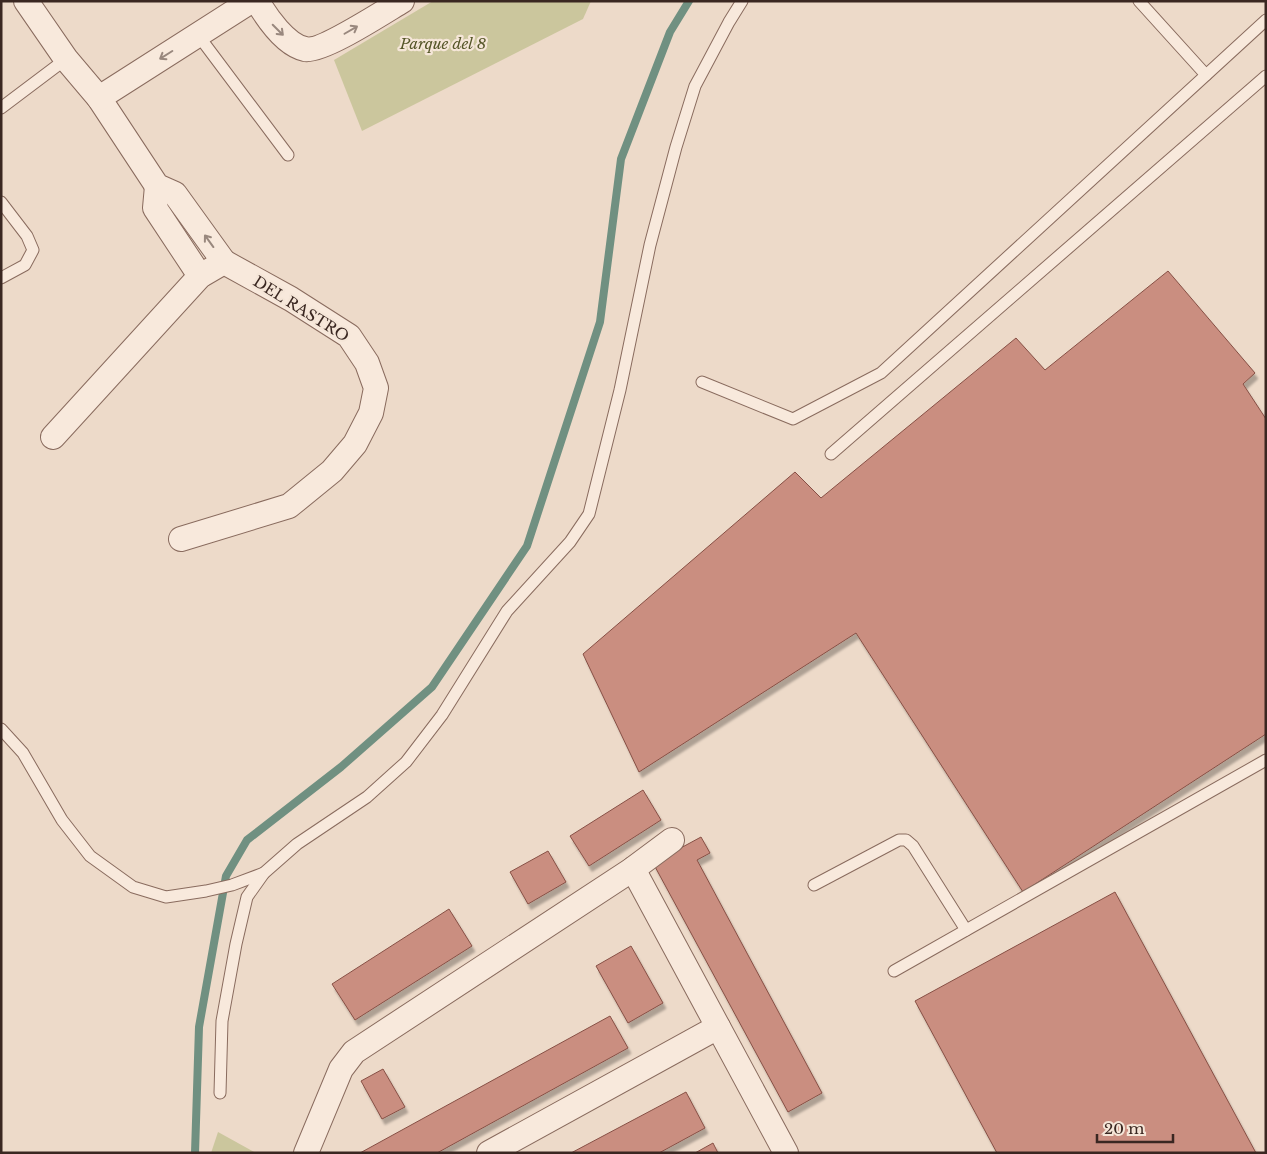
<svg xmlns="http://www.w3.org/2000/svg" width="1267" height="1154" font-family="'Libre Baskerville',serif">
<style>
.green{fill:#cbc69d}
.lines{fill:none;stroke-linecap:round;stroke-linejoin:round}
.stream{stroke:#709081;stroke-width:8}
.building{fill:#ca8e80;stroke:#875045;filter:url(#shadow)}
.service-casing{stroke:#896b5e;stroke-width:13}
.minor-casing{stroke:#896b5e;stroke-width:26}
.service{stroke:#f8e9dc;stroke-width:11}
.minor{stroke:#f8e9dc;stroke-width:24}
.oneway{stroke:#99887e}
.labels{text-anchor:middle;stroke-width:4.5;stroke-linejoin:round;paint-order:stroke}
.park-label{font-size:15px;font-style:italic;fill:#555628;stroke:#f5e6d8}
.street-label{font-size:15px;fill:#3a2721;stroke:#f5e6d8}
</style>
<defs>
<filter id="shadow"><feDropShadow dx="3" dy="5.5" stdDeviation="1" flood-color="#0004"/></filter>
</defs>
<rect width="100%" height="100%" fill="#eddac9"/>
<!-- green -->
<g class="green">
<path d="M433,1H591L583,19L362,131L334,60Z"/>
<path d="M218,1132L256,1153H211Z"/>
</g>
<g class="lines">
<!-- stream -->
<path class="stream" d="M195,1153L199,1027L226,876L247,840L341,767L432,687L527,546L600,322L621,159L670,32L689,1"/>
</g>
<!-- building -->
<g class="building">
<path d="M1168,271L1255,373L1243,384L1266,419V734L1023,892L856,633L639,772L583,654L795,472L821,498L1016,338L1045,370Z"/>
<path d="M643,790L661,820L589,866L570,836Z"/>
<path d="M701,837L710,853L697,860L822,1093L788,1112L653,863Z"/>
<path d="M548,851L566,882L528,904L510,872Z"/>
<path d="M1115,892L1256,1153H997L915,1001Z"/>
<path d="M449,909L472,946L355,1020L332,984Z"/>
<path d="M631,946L663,1003L628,1023L596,966Z"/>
<path d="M610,1016L628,1048L437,1153H360Z"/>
<path d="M383,1069L405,1107L382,1119L361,1081Z"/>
<path d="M686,1092L705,1128L659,1153H571Z"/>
<path d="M713,1143L718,1153H695Z"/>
</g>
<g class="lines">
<defs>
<g id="service">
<path d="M1139,1L1206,75"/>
<path d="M198,35L288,155"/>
<path d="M1,108L66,59"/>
<path d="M1,202L27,236L33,250L25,265L1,278"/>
<path d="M702,382L793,419L881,373L1266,20"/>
<path d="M831,454L1266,76"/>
<path d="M1,729L23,753L62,820L90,856L133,887L166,897L206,891L232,885L264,873"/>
<path d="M814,885L899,840H906L913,846L966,930"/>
<path d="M894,971L1266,760"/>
<path d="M220,1093L222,1021L236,944L247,897L264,873L297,844L367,797L406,762L442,715L507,611L570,542L589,514L620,390L650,245L676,147L695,86L729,22L742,1"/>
</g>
<g id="minor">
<path d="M26,1L66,59L99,98L157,186L175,194L224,262"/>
<path d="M257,1C267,18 286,45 305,49C321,53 385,11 402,1"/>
<path d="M99,98L251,1"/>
<path d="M157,186L155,208L200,276"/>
<path d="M53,437L200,276L224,262L291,299L349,336L367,363L376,388L371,413L355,444L332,471L289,506L181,539"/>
<path d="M633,869L786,1153"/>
<path d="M306,1153L341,1069L354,1052L633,869L672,840"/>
<path d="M489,1153L718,1027"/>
</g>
</defs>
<!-- service casing -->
<use href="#service" class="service-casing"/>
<!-- minor casing -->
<use href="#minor" class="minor-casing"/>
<!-- service -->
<use href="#service" class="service"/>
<!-- minor -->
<use href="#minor" class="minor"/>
</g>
<!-- one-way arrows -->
<defs><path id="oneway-shaft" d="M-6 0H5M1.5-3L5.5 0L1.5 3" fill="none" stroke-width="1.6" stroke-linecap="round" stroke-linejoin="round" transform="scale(1.25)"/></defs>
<g class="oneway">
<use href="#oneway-shaft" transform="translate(278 30) rotate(45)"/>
<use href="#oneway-shaft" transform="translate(351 30) rotate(-30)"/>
<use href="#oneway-shaft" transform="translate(166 55) rotate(148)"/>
<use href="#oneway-shaft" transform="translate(209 241) rotate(-126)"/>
</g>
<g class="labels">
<!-- park labels -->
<g class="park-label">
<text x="443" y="49">Parque del 8</text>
</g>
<!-- street labels -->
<g class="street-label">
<text transform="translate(301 309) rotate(32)" y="5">DEL RASTRO</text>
</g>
</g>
<!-- border -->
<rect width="1267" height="1154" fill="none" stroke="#3a2721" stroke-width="5"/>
<!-- scale -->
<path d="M1097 1134v8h76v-8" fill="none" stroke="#3a2721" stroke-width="2.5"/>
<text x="1104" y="1134" font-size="15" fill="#3a2721" stroke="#f5e6d8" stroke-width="4" paint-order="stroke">20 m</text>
</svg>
